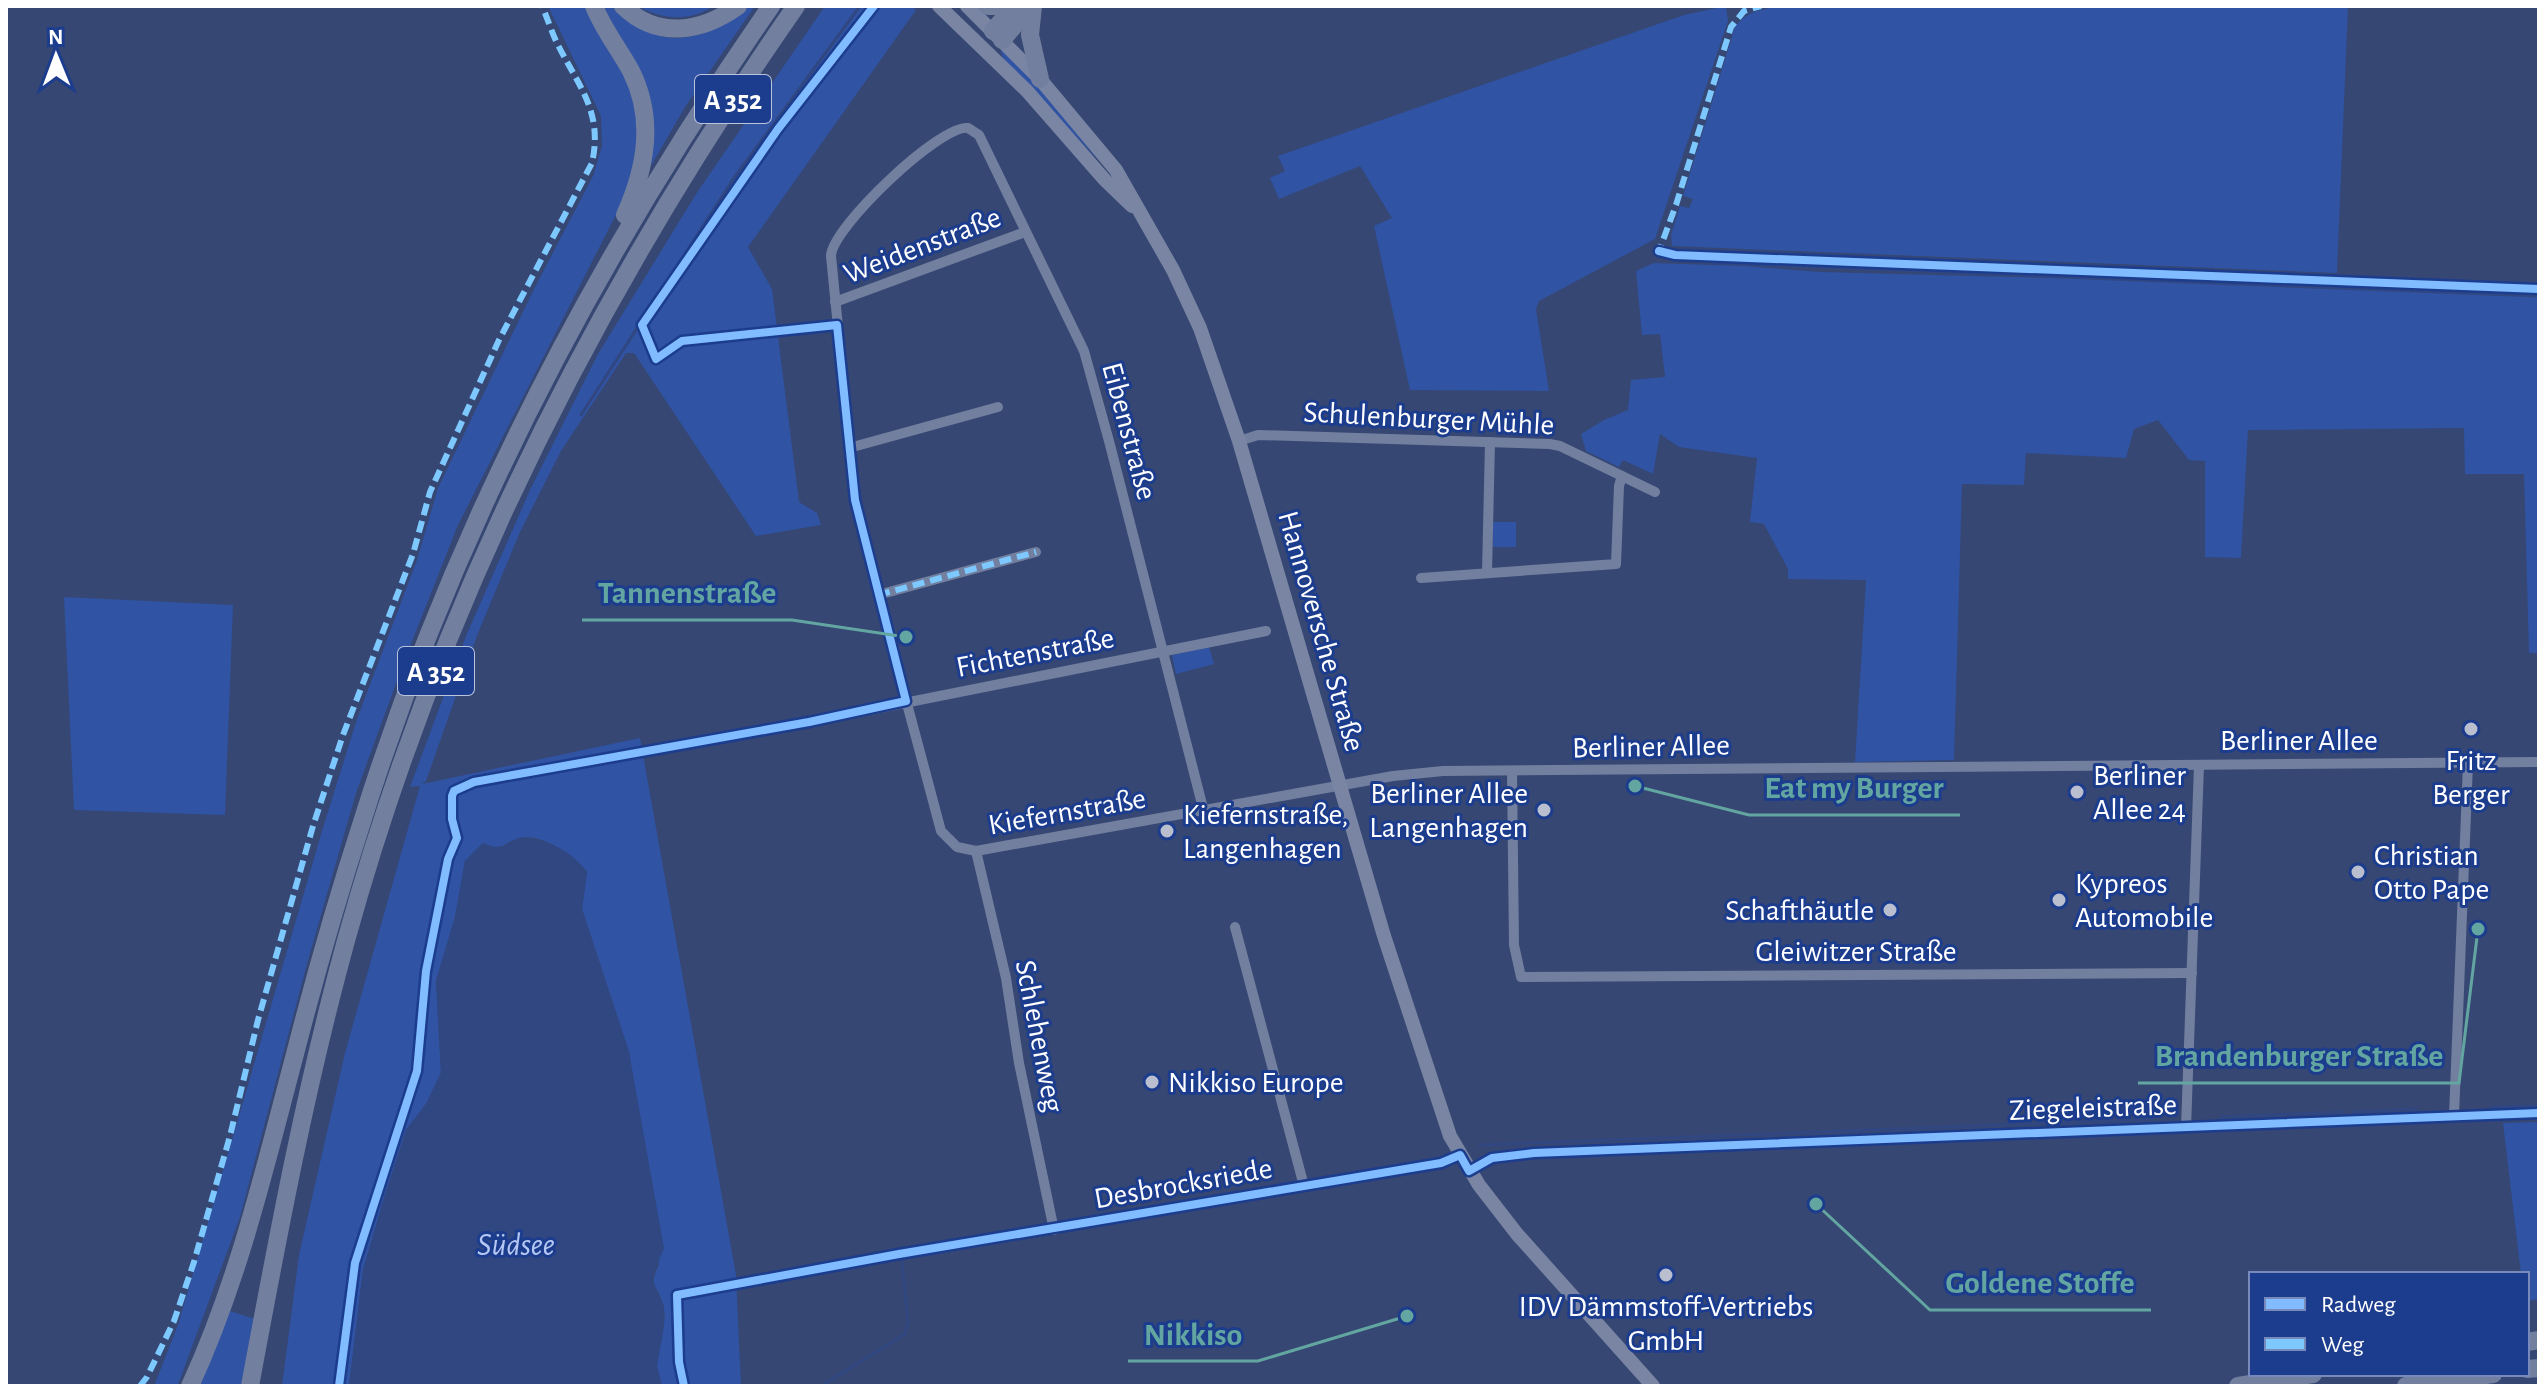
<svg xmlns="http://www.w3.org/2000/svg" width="2545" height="1392" font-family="'Alegreya Sans',sans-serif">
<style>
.green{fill:#3053a3}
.water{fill:#314782}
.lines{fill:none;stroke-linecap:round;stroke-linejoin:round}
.stream{stroke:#314782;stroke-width:3}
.street{stroke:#727f9f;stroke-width:10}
.secondary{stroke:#7985a3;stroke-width:14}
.highway{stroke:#727f9e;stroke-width:18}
.quiet{stroke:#7dc8fe;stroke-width:6;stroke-dasharray:12 6;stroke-linecap:butt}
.cycleway-casing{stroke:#1c3c8d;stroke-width:13}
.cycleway{stroke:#80bcff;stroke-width:8}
.poi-dot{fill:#b9bfce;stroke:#1c3c8d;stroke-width:3}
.labels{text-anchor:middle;stroke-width:6;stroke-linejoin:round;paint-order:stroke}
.shield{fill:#1c3c8d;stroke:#bbc4dd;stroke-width:2}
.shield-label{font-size:28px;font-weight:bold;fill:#fff}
.street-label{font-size:30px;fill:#fff;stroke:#1c3c8d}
.poi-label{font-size:30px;fill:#fff;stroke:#1c3c8d;text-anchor:start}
.water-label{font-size:32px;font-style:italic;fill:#b5c8f4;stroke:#1c3c8d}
.leader{fill:none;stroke:#63a6a1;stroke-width:3}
.callout-dot{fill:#63a6a1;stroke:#1c3c8d;stroke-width:3}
.callout-label{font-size:32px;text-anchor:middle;font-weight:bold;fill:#63a6a1;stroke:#1c3c8d;stroke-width:6;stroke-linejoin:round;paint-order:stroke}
</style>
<rect width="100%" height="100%" fill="#364773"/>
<!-- green -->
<g class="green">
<path d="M548,6H587C609,47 644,95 638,144C636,161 631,177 627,193L458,525L405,659L356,793L307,964L240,1217L179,1382L177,1386H154L178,1325L322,831L357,719L417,560L438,488L534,289L593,176L602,146L601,116Z"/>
<path d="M597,6C625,6 625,17 646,30C680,50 722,29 749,6H755L685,107L652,164L648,163L651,144Z"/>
<path d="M637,6H714C689,22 663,20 637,6Z"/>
<path d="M825,6H911L916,10L748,247L772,289L799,502L817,513L821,525L756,536L634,353H626L561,451L520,532L478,633L426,781L422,784L640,738L736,1275L741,1386H662C660,1380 658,1373 657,1367C656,1347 669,1325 663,1305C658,1285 647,1286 659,1265L629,1052L582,909L587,872C574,855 542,833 519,838C502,843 504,853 483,843L465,861L455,917L436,981L441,1073L426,1104L406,1130L384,1198L363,1270L349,1386H282L299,1255L345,1053L420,786L410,787L466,636L530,490L598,354L696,194Z"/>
<path d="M1726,6L1728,21L1655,239L1539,301L1536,309L1549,391L1410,390L1374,226L1392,218L1360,166L1279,199L1270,178L1285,171L1278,156L1684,15Z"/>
<path d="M1783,6H2348L2337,273L1672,246L1671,235L1680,206L1689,208L1693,199L1683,196L1735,27C1747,10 1764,9 1783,6Z"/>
<path d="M1000,46L1032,78L1099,161L1007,63L1002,56Z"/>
<path d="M1654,263L1744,266L1821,272L2209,282L2539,296V653H2529L2524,474H2465L2464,428L2248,430L2241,558L2205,557V461L2189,460L2158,420L2134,429L2126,458L2026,453L2024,485L1962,484L1954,760L1855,762L1866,580L1788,579V569L1764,524L1750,522L1757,458L1679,447L1660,434L1653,474L1623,460L1619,467L1586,451L1581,434L1604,420L1628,410L1631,380L1665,377L1660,334L1642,335L1636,271Z"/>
<rect x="1493" y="522" width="23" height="25"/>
<path d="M64,597L233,605L225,815L74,810Z"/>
<path d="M1209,647L1214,664L1176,674L1172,655Z"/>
<path d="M2539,1122V1299L2527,1301V1274H2521L2503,1123Z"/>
<path d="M230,1311L255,1319L242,1386H199Z"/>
</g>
<!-- water -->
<path class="water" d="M518,838C545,838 571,850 587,872L582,910L629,1052L664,1248L652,1277L655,1289L664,1306L663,1333L657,1366L662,1386H349L363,1270L384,1198L406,1130L426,1104L441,1073L436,981L455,917L465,861L483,843C498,850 505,847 518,838Z"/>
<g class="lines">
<!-- stream -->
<g class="stream">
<path d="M1688,250L2539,284"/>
<path d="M1714,263L2539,296"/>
<path d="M581,415L734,178L860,6"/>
<path d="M2491,1107L2539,1106"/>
<path d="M2353,1112L2417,1109"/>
<path d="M2221,1117L2343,1112"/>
<path d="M1480,1145L2152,1119"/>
<path d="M821,1386L905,1334L908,1322L902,1261"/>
</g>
<!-- street -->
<g class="street">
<path d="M835,302L1025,232"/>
<path d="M1239,441L1258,435L1550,444L1560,446L1655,492"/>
<path d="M849,448L998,407"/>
<path d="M1487,573L1490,442"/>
<path d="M1421,578L1616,564L1619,486L1622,476"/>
<path d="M878,595L1036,552"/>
<path d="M814,721L1266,631"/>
<path d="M1512,771L1514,945L1521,977L2192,973"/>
<path d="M1204,812L1109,441L1084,351L979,135L968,128C941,124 832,227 831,256L855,500L878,595L941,831L957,847L976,851L1393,776L1443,771L2539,762"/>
<path d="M976,851L1006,978L1019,1063L1054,1230"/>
<path d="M1235,927L1304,1186"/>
<path d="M2454,1116L2468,763"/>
<path d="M2186,1128L2199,765"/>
<path d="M1682,1146L2505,1114"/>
<path d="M912,1253L1441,1163L1460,1155"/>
</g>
<!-- secondary -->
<g class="secondary">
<path d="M939,6L1027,91L1104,179L1132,206"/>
<path d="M967,6L1040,79L1116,170L1173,270L1200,328L1239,441L1384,936L1450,1136L1479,1185L1517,1234L1653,1386"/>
</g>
<!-- highway -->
<g class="highway">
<path d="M594,6C603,29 619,49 631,71C655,119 646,168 625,215"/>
<path d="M623,6C658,40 702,32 738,6"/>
<path d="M988,6H1000"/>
<path d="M1033,6L1030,35L1040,79"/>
<path d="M993,31L1015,6"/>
<path d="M1002,40L1031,6"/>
<path d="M2527,1342L2539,1340"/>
<path d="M2527,1369L2539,1368"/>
<path d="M190,1386C239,1280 265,1167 295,1054C315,976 337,899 362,822C453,531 597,256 771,6"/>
<path d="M250,1386C278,1235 306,1085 347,937C440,602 598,290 796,6"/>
<path d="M2238,1386L2313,1374"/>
<path d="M2406,1386L2493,1374"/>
</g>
<!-- quiet -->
<g class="quiet">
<path d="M1664,252L1659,251L1676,205L1731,27L1744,11L1761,6"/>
<path d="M878,595L1036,552"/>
<path d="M140,1386L147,1377L174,1321L194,1262L230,1136L258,1020L313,826L343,735L413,554L430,492L499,340L592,163C603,113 580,88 559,47C552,34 548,19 542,6"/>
</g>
<defs>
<g id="cycleway">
<path d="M1659,251L1675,255L2539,289"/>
<path d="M339,1386L355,1263L417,1071L426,971L448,859L457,838L452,819V796L454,791L474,782L809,722L906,701L855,500L837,325L682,341L656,359L642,325L778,129L874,6"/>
<path d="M684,1386L679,1362L677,1295L899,1254L1441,1163L1460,1155L1469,1171L1492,1158L1534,1153L2539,1113"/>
</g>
</defs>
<!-- cycleway casing -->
<use href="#cycleway" class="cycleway-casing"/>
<!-- cycleway -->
<use href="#cycleway" class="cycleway"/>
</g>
<!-- markers -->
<g class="poi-dot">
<circle cx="2471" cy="729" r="8"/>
<circle cx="2077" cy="792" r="8"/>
<circle cx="1544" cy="810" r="8"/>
<circle cx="1167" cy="831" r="8"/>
<circle cx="2358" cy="872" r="8"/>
<circle cx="2059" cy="900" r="8"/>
<circle cx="1890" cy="910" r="8"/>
<circle cx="1152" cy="1082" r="8"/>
<circle cx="1666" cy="1275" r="8"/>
</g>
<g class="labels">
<!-- shield labels -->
<g class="shield">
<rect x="695" y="75" width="76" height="48" rx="6"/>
<rect x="398" y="647" width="76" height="48" rx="6"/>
</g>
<g class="shield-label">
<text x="733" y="109">A 352</text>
<text x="436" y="681">A 352</text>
</g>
<!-- street labels -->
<g class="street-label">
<text transform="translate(922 245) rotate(-21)" y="10">Weidenstraße</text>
<text transform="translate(1429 418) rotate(3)" y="10">Schulenburger Mühle</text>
<text transform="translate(1130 431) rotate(75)" y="10">Eibenstraße</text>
<text transform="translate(1322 631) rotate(74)" y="10">Hannoversche Straße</text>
<text transform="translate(1035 652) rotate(-11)" y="10">Fichtenstraße</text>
<text x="2299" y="750">Berliner Allee</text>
<text transform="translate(1651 746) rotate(-1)" y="10">Berliner Allee</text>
<text transform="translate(1067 811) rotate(-10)" y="10">Kiefernstraße</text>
<text x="1856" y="961">Gleiwitzer Straße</text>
<text transform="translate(1040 1036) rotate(79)" y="10">Schlehenweg</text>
<text transform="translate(2093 1107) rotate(-2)" y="10">Ziegeleistraße</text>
<text transform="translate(1183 1183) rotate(-10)" y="10">Desbrocksriede</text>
</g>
<!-- poi labels -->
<g class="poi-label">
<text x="2471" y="770" text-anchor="middle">Fritz<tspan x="2471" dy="34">Berger</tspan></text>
<text x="2093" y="785">Berliner<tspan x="2093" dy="34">Allee 24</tspan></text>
<text x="1528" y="803" text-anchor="end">Berliner Allee<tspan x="1528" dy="34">Langenhagen</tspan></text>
<text x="1183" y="824">Kiefernstraße,<tspan x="1183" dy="34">Langenhagen</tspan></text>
<text x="2374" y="865">Christian<tspan x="2374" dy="34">Otto Pape</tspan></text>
<text x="2075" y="893">Kypreos<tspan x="2075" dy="34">Automobile</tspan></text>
<text x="1874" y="920" text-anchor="end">Schafthäutle</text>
<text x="1168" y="1092">Nikkiso Europe</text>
<text x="1666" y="1316" text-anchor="middle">IDV Dämmstoff-Vertriebs<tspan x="1666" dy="34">GmbH</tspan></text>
</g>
<!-- water labels -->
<g class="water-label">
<text x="516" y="1255">Südsee</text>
</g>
</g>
<!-- callouts -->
<path class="leader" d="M906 637L792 620H582M1635 786L1749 815H1960M2478 929L2459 1083H2138M1816 1204L1930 1310H2151M1407 1316L1258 1361H1128"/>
<g class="callout-dot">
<circle cx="906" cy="637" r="8"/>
<circle cx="1635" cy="786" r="8"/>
<circle cx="2478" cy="929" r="8"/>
<circle cx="1816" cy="1204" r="8"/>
<circle cx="1407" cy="1316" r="8"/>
</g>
<g class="callout-label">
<text x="687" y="603">Tannenstraße</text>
<text x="1854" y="798">Eat my Burger</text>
<text x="2299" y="1066">Brandenburger Straße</text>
<text x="2040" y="1293">Goldene Stoffe</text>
<text x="1193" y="1345">Nikkiso</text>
</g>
<!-- border -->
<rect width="2545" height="1392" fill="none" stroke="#ffffff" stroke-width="16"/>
<!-- legend -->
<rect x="2249" y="1272" width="280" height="104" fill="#1c3c8d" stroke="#778abb" stroke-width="2"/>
<rect x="2265" y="1298" width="40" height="12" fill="#80bcff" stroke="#778abb" stroke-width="2"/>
<text x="2321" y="1312" font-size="24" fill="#ffffff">Radweg</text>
<rect x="2265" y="1338" width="40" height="12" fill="#7dc8fe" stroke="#778abb" stroke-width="2"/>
<text x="2321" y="1352" font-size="24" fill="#ffffff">Weg</text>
<!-- north arrow -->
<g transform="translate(56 56) rotate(359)" stroke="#1c3c8d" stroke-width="6" paint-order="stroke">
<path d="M0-6L14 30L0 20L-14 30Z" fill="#ffffff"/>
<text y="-12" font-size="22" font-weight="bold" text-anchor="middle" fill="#ffffff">N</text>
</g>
</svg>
